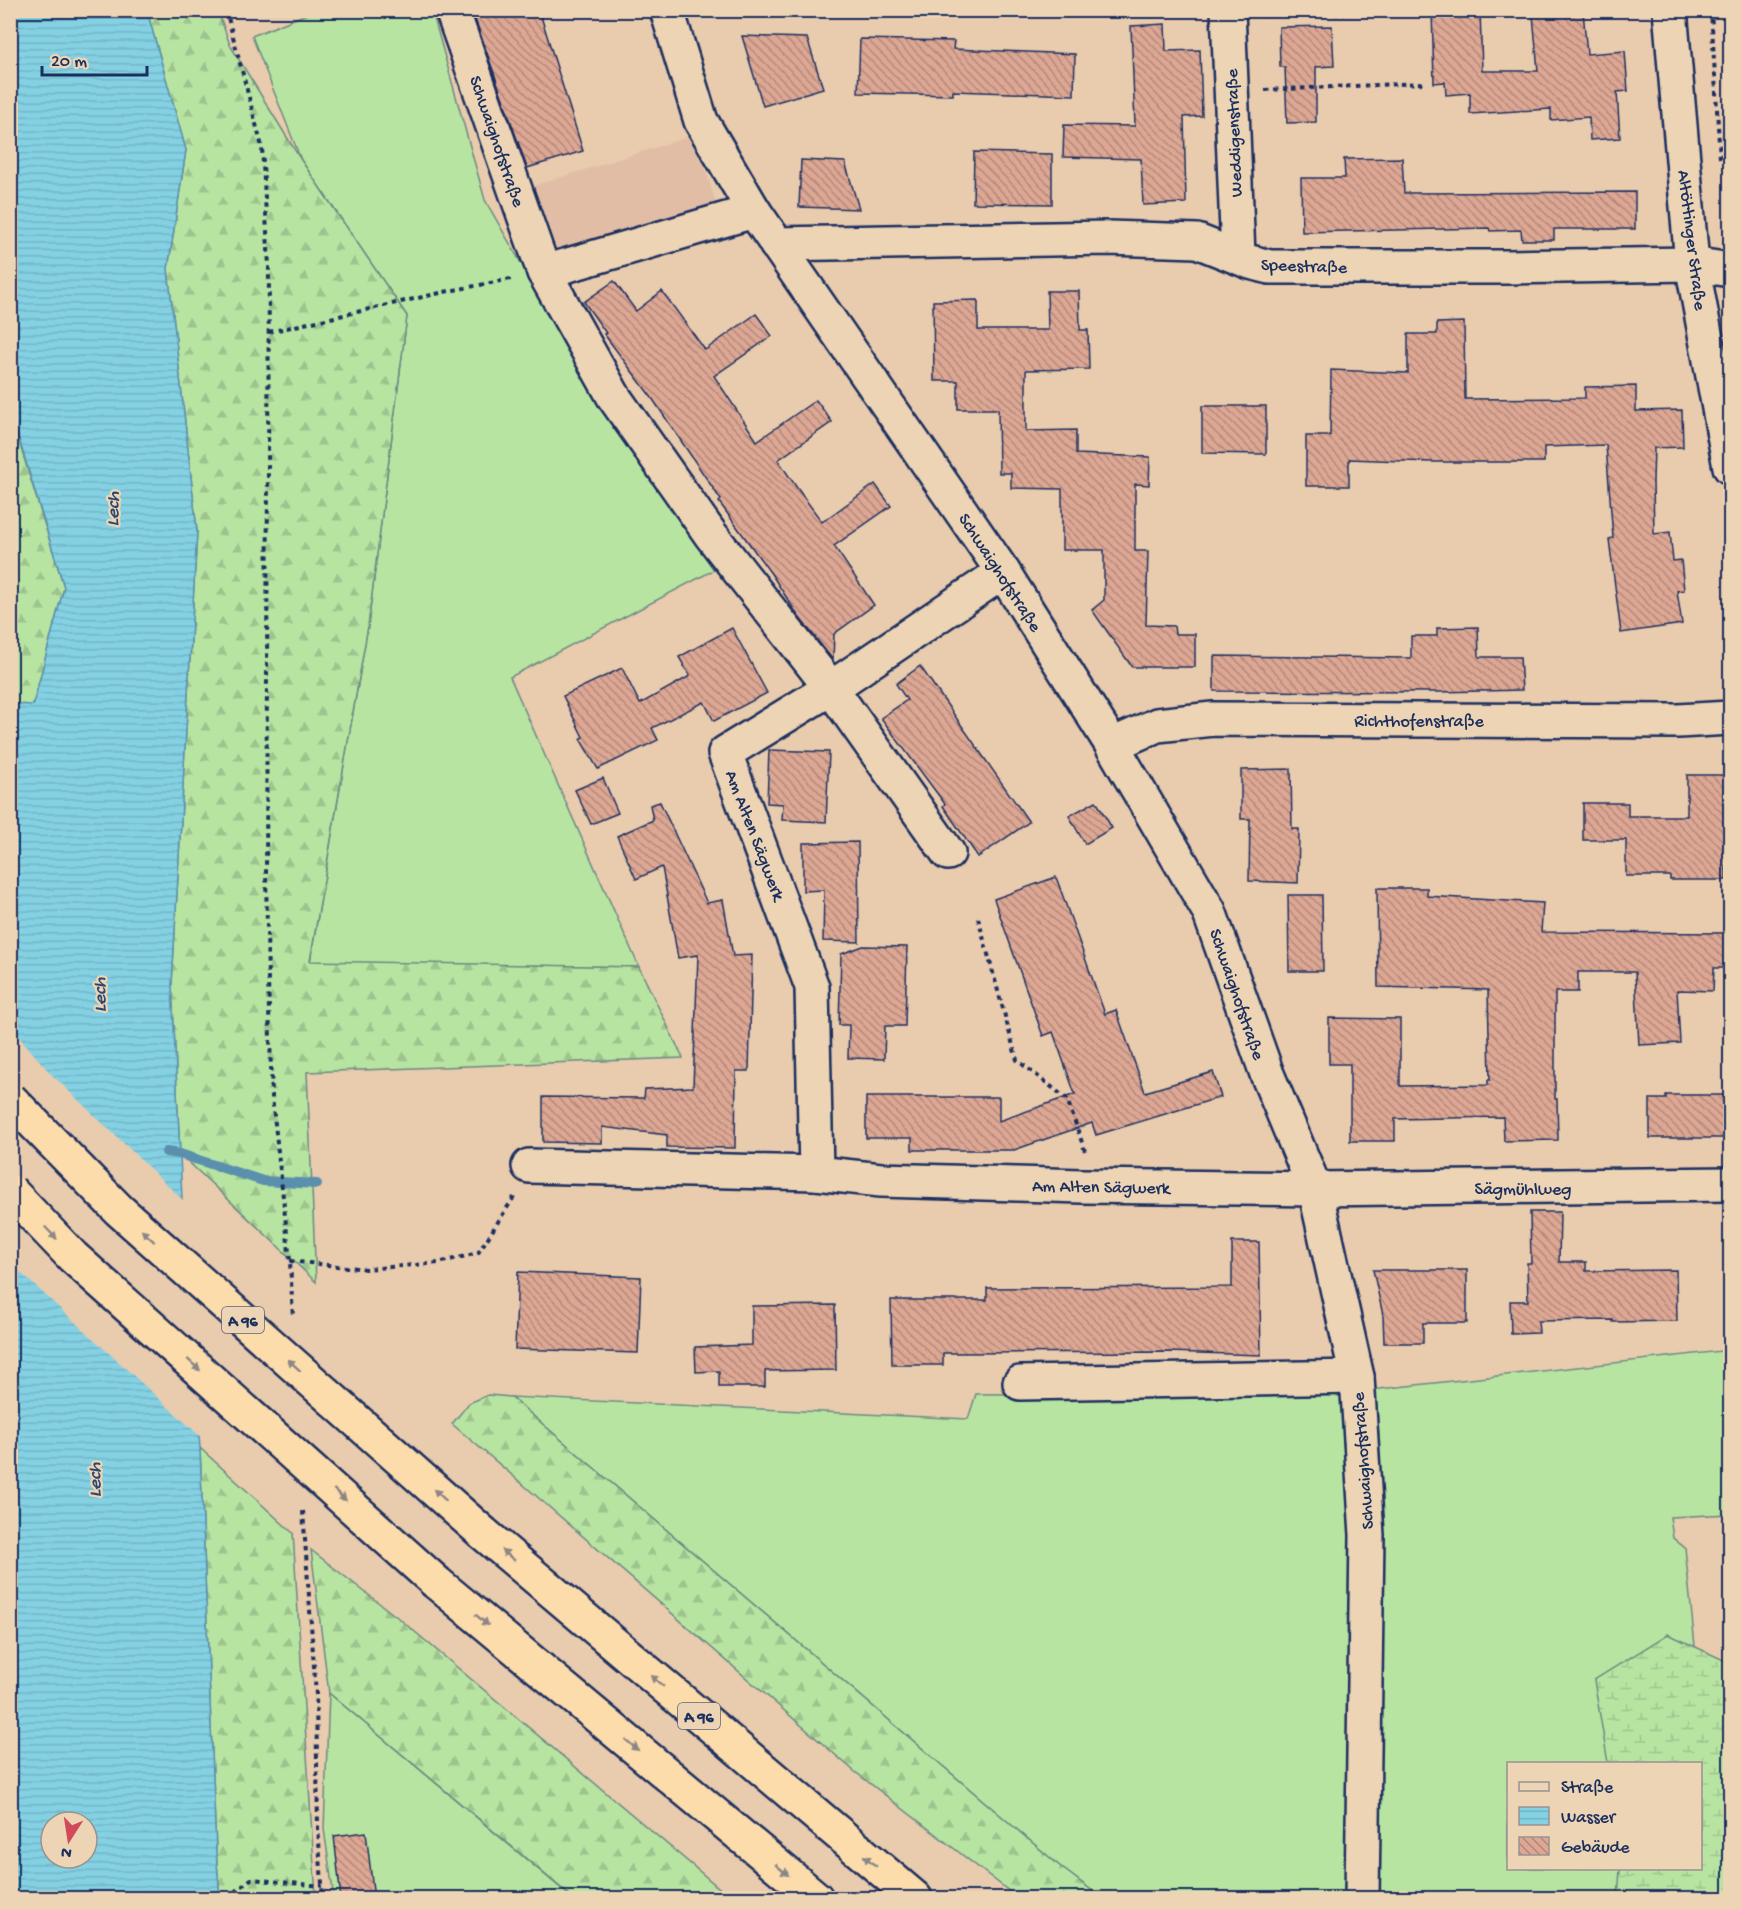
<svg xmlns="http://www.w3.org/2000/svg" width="1741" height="1909" font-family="'Gochi Hand',sans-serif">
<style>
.built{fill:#e1bda5}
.grass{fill:#b8e4a2;stroke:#6a8a80;stroke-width:1.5;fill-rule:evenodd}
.forest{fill:url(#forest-firs);stroke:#6a8a80;stroke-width:1.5}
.wetland{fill:url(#wetland-marsh);stroke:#6a8a80;stroke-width:1.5}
.water{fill:url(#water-rules);stroke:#5a90ae;stroke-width:1.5;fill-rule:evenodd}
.pier{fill:#e9cbae}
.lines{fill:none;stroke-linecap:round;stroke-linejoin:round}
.stream{stroke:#5a90ae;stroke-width:10}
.building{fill:url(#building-back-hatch);stroke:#1b2f5e;stroke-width:1.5}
.minor-casing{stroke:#1b2f5e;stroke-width:38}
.highway-casing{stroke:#1b2f5e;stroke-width:38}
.path{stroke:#1b2f5e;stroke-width:4;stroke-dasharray:4.5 4.5;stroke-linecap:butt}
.minor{stroke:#ecd4b4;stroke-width:33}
.highway{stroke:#fddcac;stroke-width:33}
.highway-bridge-casing{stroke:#1b2f5e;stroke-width:38;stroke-linecap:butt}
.highway-bridge{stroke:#fddcac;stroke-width:33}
.oneway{fill:#8c8685}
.labels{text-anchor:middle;stroke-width:4.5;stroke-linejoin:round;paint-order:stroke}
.shield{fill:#ecd4b4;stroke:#5a6078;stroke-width:1.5}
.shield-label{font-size:16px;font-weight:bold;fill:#1b2f5e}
.street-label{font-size:18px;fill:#1b2f5e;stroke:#ecd4b4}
.water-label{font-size:20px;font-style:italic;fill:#2b4772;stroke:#ecd4b4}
</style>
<defs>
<pattern id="forest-firs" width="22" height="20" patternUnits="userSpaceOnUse" patternTransform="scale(1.5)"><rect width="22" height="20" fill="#b8e4a2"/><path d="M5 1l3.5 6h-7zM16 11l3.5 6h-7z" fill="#9ec48e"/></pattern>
<pattern id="wetland-marsh" width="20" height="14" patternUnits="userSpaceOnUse" patternTransform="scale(1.5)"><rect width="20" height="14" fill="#b8e4a2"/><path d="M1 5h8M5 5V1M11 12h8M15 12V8" fill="none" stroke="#9ec48e"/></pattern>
<pattern id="water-rules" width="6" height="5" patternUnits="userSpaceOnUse" patternTransform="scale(1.5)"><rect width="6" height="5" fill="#84d1e3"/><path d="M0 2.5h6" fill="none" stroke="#71b4c5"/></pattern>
<pattern id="building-back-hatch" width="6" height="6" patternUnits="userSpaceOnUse" patternTransform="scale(1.5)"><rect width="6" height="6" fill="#dda794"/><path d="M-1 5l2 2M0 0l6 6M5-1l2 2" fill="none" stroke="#b2887c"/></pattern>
</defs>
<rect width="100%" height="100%" fill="#e9cbae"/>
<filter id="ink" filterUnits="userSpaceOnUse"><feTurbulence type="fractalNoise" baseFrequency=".0167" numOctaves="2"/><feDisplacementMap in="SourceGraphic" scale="12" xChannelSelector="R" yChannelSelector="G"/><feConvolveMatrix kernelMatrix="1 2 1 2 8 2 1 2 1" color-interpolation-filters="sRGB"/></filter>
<g filter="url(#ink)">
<!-- built -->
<path class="built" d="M695,135L719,214L551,266L527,188Z"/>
<!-- grass -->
<g class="grass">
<path d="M314,11H432L485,200L602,405L714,570L510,677L639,967L310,962L368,626L407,316L301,160L252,36Z"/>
<path d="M1730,1350V1514L1670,1517L1673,1538L1685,1548L1697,1666L1730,1898H1102L1062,1868L511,1397L968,1419L976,1394L1344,1393ZM1508,1764H1700V1868H1508Z"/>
<path d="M329,1693L571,1897L334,1898L324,1829Z"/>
</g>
<!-- forest -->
<g class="forest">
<path d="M147,11H218L230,45L301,160L407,316L368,626L310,961L639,967L683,1058L307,1072L316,1282L180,1154L172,984L197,531L168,269L186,150Z"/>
<path d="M10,413L64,587L33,705L11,704Z"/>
<path d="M488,1395L511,1397L1062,1868L1102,1898H1018L854,1771L526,1487L452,1424L469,1403Z"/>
<path d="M200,1448L293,1533L316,1898H220L216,1851Z"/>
<path d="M311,1550L402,1621L731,1898H573L329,1693Z"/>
</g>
<!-- wetland -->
<path class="wetland" d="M1668,1634L1730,1663V1898H1618L1620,1869L1700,1868V1764L1608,1763L1594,1680Z"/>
<!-- water -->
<path class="water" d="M11,11H147L186,150L168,269L197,531L172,984L182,1199L200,1448L216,1851L220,1898H11L10,704L33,705L64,587L11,413ZM51,1822H87V1858H51Z"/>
<!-- pier -->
<path class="pier" d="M11,1027L50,1073L185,1202L202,1438L10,1263Z"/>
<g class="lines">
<!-- stream -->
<path class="stream" d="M166,1152L180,1154L263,1181L317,1184"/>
</g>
<!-- building -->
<g class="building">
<path d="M472,10H539L583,151L527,168Z"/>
<path d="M1432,10H1480L1482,71H1538L1533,15L1583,11L1587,54L1625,51L1628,91L1617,92L1620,138L1590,140L1589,117L1551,120V109L1470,114V93L1446,95L1445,82L1434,83Z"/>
<path d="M1165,24L1166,51L1200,50L1202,116L1184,117L1186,203L1143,205L1141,159L1063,157L1064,125L1135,126L1131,26Z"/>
<path d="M1332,26L1334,66L1316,67V122L1287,123L1285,67H1280L1279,27Z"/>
<path d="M742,36L807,38L823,88L763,106Z"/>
<path d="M860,39L954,41L953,49L1075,54L1074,95L953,91V95L858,93Z"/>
<path d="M974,152L1052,154V204L973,203Z"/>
<path d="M1402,158L1404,193L1635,192V229H1554V240H1522L1521,230L1490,231L1489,228L1302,232L1301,178H1345L1344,159Z"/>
<path d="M801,160L845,162L859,209L799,207Z"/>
<path d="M614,281L636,311L662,291L705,350L756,314L772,336L714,376L757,441L816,400L832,422L778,460L797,488L822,522L875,484L891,506L834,546L874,605L834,634L833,660L799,617L772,575L719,502L721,500L652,398L604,334L606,333L584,302Z"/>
<path d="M1047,291H1079L1080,330H1088L1089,369L1026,370V431L1076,430V454L1150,457L1149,485L1135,484V551H1148L1146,625L1174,626L1175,634H1195V667H1132L1092,610L1104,600V550H1062V489L1011,488V473H999L998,409H958V381H934L933,301L978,300V330H1048Z"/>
<path d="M1464,322L1465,399L1585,398V387L1636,386V411L1682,410L1683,447L1654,448L1653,481L1654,534L1670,532L1673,561L1681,560L1684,590L1677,591L1682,624L1621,633L1609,539L1613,538L1606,445L1544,447V462H1431L1349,459V486H1306V436H1330L1331,370L1408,373V334H1437V323Z"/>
<path d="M1202,406H1266V454L1202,453Z"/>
<path d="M1478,627L1479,657H1520L1522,690L1439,692L1214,691V656L1411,658V636H1437V628Z"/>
<path d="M732,628L767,693L714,721L704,702L652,728L658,740L598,769L580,739L583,737L563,696L622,668L640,704L690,676L679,657Z"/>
<path d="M920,666L1029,822L978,857L943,806L945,804L881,718L907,700L896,684Z"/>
<path d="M769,750L829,752L826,822L782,820L783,804L767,803Z"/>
<path d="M1291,769L1292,829H1299L1298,883L1249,881L1250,819H1241V770Z"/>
<path d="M1687,775H1726V880H1670V876H1626V840H1583V803H1628V816H1687Z"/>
<path d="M603,778L618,813L591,824L575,790Z"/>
<path d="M1096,801L1112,828L1085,844L1069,816Z"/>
<path d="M660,802L707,903L723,900L733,956L752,955L749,1071H736L735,1148L667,1147V1135L602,1127V1143L543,1142V1097L644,1098L645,1089L693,1087L698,955L678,958L662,867L636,879L617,836L653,820L650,805Z"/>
<path d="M858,842L859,942L823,941L824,890L803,891V843Z"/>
<path d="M1056,877L1105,1014L1116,1010L1145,1092L1213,1072L1221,1097L1096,1135L1092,1123L1014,1150H912V1138H866V1097H999V1121L1075,1094L1053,1032L1043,1036L994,899Z"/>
<path d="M1377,888H1427V896L1543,903L1541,932L1731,933V968H1714L1713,991L1677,990L1680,1043L1639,1045L1635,972H1578V992H1555V1099H1557L1558,1140L1504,1141L1503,1117L1395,1119V1141H1350V1064H1329V1018L1400,1019V1086L1488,1085V1080H1490L1488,990L1378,987Z"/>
<path d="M1288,895H1322L1323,971H1289Z"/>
<path d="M863,946L907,947L905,1026H885L884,1059L848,1058L849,1025H839L841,954Z"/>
<path d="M1666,1095H1731V1138H1650V1099H1666Z"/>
<path d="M1530,1212H1560L1559,1262H1586V1271L1676,1270L1677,1321L1613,1322V1320L1538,1321L1539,1333L1511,1334L1510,1301H1528L1527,1263H1531Z"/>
<path d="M1232,1242H1259L1261,1355L1168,1352L943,1353V1365H892L891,1300H987V1288L1232,1287Z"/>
<path d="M1373,1270H1467V1323H1423V1343H1384L1383,1315Z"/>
<path d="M518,1272L641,1277L638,1353L515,1349Z"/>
<path d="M835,1305L836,1370L765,1371V1387H719V1371L696,1372L695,1347L752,1345V1306Z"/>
<path d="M366,1832L374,1899H341L334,1836Z"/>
</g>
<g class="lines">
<defs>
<g id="minor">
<path d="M452,10L544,272L614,397L711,535L831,688L948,853"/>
<path d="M667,10L701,121L754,211L1003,572L1112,745L1209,911L1267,1074L1315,1189L1357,1377L1367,1535L1362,1898"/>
<path d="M1228,10L1238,256"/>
<path d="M1670,10L1692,264L1730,467"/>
<path d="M776,244L1109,238L1197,241L1250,262L1270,267H1508L1692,264L1730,270"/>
<path d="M544,272L754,211"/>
<path d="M1112,745L1157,725L1213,719L1678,721L1730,718"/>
<path d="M529,1166L816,1173L881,1180L1082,1186L1315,1189L1730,1184"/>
<path d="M816,1173L812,987L725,753L831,688L1003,572"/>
<path d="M1020,1383L1357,1377"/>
</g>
<g id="highway">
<path d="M483,1533L915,1898"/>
<path d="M437,1583L816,1898"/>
</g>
</defs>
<!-- minor casing -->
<use href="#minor" class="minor-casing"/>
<!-- highway casing -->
<use href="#highway" class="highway-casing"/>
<!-- path -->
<g class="path">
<path d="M226,10L262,147L269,266L266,875L268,981L272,1097L290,1261L293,1318"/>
<path d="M1711,10L1720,159"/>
<path d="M1262,16L1408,11"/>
<path d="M1265,90L1423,83"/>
<path d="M269,332L449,291L511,279"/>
<path d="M978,918L1017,1060L1067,1099L1085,1151"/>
<path d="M290,1261L366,1269L438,1263L478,1253L514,1197"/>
<path d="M303,1511L316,1695L318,1828L323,1898"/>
<path d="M228,1898L251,1879L322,1886"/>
</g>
<!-- minor -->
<use href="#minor" class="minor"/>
<!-- highway -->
<use href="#highway" class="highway"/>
<defs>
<g id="highway-bridge">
<path d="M10,1099L119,1210L483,1533"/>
<path d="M10,1191L73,1257L437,1583"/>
</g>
</defs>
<!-- highway-bridge casing -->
<use href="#highway-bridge" class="highway-bridge-casing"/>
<!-- highway-bridge -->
<use href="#highway-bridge" class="highway-bridge"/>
</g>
<!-- one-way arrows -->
<defs><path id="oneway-solid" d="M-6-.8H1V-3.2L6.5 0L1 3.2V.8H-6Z" transform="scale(1.5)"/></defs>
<g class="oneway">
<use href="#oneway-solid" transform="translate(51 1233) rotate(46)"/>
<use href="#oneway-solid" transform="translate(148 1236) rotate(-138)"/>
<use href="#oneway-solid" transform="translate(194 1365) rotate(42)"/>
<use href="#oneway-solid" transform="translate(294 1365) rotate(-138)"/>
<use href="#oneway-solid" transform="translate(340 1495) rotate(42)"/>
<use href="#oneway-solid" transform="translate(440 1495) rotate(-138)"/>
<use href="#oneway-solid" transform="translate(508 1555) rotate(-140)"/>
<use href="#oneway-solid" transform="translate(482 1620) rotate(40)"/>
<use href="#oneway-solid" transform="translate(657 1681) rotate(-140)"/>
<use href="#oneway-solid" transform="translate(632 1745) rotate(40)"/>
<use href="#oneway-solid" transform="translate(870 1861) rotate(-140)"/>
<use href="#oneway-solid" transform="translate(782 1870) rotate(40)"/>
</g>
</g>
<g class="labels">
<!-- shield labels -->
<g class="shield">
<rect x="222" y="1307" width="42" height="26" rx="4.5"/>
<rect x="678" y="1703" width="42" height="26" rx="4.5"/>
</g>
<g class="shield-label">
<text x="243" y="1326">A 96</text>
<text x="699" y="1722">A 96</text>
</g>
<!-- street labels -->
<g class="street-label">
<text transform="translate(1233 133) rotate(-92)" y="6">Weddigenstraße</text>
<text transform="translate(498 141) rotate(71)" y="6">Schwaighofstraße</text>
<text transform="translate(1693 240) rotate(83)" y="6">Altöttinger Straße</text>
<text transform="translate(1304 265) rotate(2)" y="6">Speestraße</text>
<text transform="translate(1001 572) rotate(57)" y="6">Schwaighofstraße</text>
<text x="1419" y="726">Richthofenstraße</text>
<text transform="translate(756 835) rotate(69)" y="6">Am Alten Sägwerk</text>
<text transform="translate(1238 994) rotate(71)" y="6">Schwaighofstraße</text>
<text transform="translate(1101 1186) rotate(1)" y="6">Am Alten Sägwerk</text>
<text x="1523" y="1194">Sägmühlweg</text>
<text transform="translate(1362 1461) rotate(-94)" y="6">Schwaighofstraße</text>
</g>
<!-- water labels -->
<g class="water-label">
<text transform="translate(111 509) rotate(-88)" y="7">Lech</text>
<text transform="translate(98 995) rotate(-90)" y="7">Lech</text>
<text transform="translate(93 1480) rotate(-90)" y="7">Lech</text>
</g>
</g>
<!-- margin -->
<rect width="1741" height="1909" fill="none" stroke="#ecd4b4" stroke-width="36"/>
<rect x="18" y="18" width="1705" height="1873" fill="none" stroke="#1b2f5e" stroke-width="2" filter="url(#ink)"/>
<!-- legend -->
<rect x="1507" y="1762" width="195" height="108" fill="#ecd4b4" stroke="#989292" stroke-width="1.5"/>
<rect x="1519" y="1782" width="30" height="9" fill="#ecd4b4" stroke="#989292" stroke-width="1.5"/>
<text x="1561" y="1792" font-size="18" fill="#1b2f5e">Straße</text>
<rect x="1519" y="1807" width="30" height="18" fill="url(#water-rules)" stroke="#989292" stroke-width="1.5"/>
<text x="1561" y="1822" font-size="18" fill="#1b2f5e">Wasser</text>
<rect x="1519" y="1837" width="30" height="18" fill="url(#building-back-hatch)" stroke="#989292" stroke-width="1.5"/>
<text x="1561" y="1852" font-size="18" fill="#1b2f5e">Gebäude</text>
<!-- north arrow -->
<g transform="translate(69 1840) rotate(192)"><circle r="28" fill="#ecd4b4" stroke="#989292" stroke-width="1.5"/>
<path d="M0-4.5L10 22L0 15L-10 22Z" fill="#d1495b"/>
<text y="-9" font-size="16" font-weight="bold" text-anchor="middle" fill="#1b2f5e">N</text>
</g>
<!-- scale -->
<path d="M42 66v9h105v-9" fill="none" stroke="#1b2f5e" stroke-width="3"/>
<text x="51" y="66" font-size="18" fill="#1b2f5e" stroke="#ecd4b4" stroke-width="4.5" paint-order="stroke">20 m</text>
</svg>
